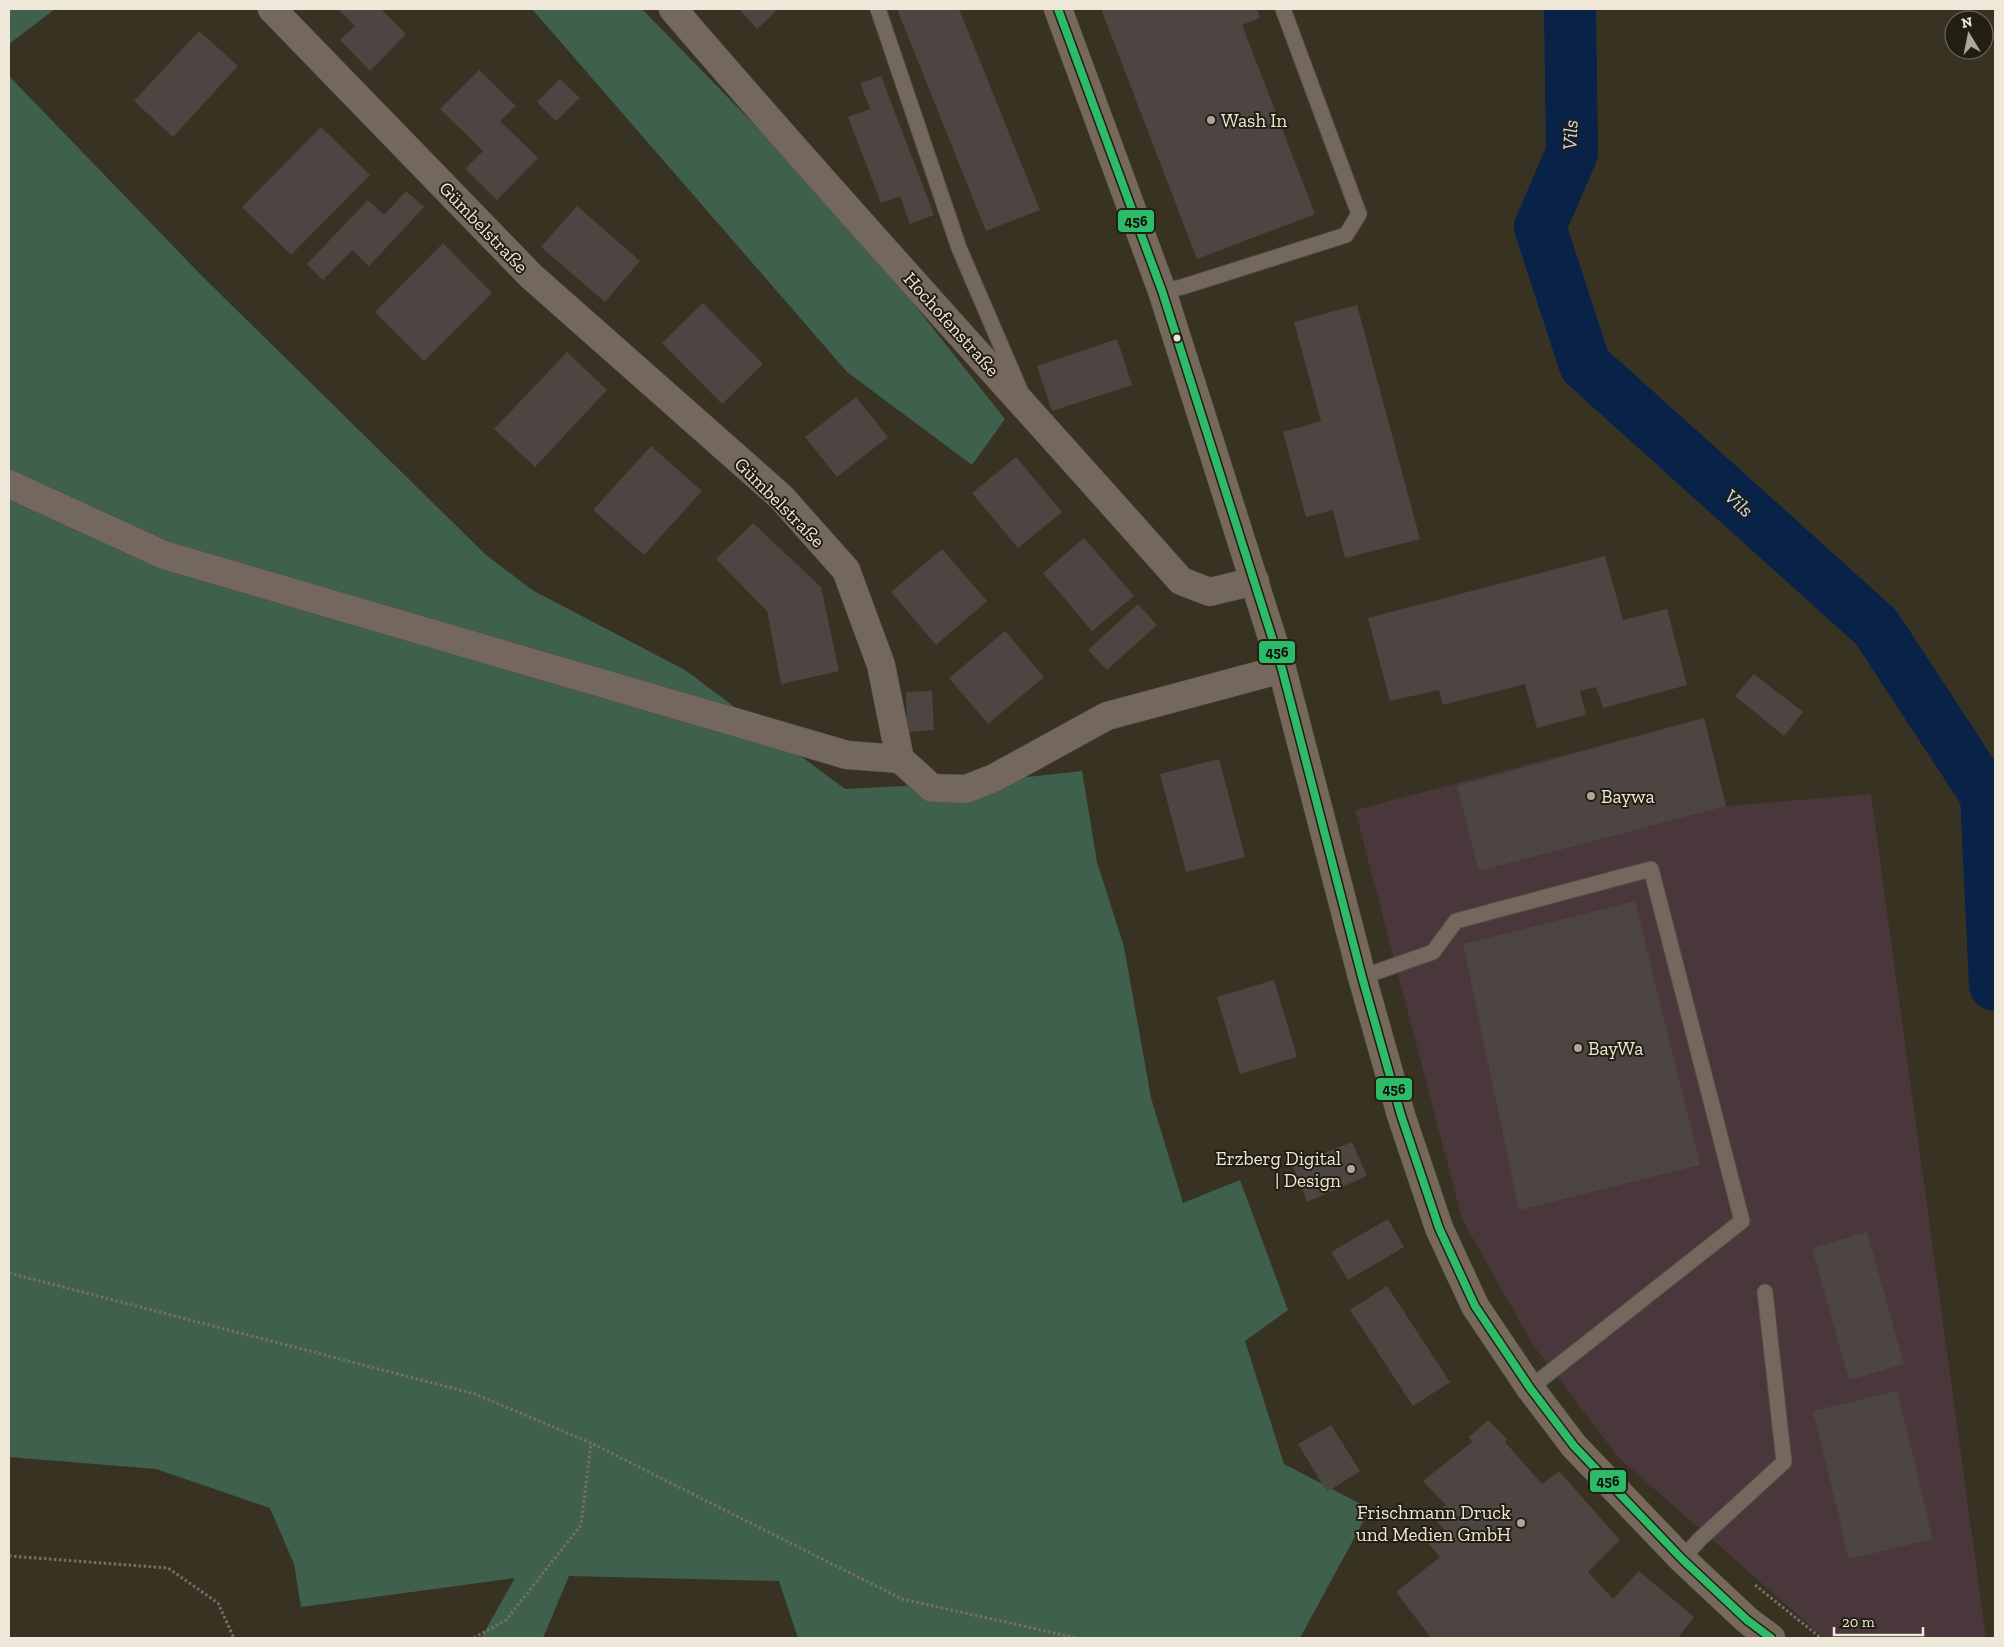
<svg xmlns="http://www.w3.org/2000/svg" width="2004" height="1647" font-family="'Zilla Slab',serif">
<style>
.commercial{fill:#49373b}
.green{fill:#3e604d}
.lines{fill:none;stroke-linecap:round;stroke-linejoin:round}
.river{stroke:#082347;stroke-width:52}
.building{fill:#4c4541}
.service-casing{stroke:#544e42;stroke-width:17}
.minor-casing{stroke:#544e42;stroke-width:29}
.secondary-casing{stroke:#544e42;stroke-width:29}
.path{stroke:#786e64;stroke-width:3;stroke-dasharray:2.5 2.5;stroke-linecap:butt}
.service{stroke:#74675d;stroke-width:15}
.minor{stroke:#74675d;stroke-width:28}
.secondary{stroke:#76685b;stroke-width:28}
.bus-1-casing{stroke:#221e12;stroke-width:11}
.bus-1{stroke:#2dbb68;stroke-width:8}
.poi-dot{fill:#afa899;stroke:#221e12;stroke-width:2}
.bus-dot{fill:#efe8d8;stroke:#221e12;stroke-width:2}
.labels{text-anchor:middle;stroke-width:4;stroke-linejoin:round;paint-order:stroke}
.poi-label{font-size:19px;fill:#efe8d8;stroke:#221e12;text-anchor:start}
.street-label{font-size:19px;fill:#efe8d8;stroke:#221e12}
.water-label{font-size:20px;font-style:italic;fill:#c9ddfb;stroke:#221e12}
.line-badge{stroke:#221e12;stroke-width:2}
.pale-badge-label{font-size:14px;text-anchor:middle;font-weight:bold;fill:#111}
</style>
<rect width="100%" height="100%" fill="#383223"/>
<!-- commercial -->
<path class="commercial" d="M1704,718L1726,806L1871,794L1986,1638H1824L1619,1458L1533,1345L1462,1219L1355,810Z"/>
<!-- green -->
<g class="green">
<path d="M9,9H55L9,44Z"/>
<path d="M532,9H642L847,220L1005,419L972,465L847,372Z"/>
<path d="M9,76L202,276L485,554L532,590L685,670L845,789L982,782L1082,771L1097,862L1124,947L1151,1098L1183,1203L1240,1180L1288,1310L1245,1341L1284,1464L1370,1509L1300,1638H798L779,1581L569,1576L543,1638H481L515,1578L301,1607L294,1564L270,1508L156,1469L9,1457Z"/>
</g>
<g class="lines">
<!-- river -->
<path class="river" d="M1570,9L1572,153L1540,227L1585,365L1876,627L1986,795L1995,985"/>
</g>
<!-- building -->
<g class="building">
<path d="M338,9H381L406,34L370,71L340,40L355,26Z"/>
<path d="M739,9H778L757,29Z"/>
<path d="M897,9H959L1040,210L986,231Z"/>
<path d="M1101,9H1257L1260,18L1242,25L1315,214L1197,259Z"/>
<path d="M199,31L238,66L173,137L134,101Z"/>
<path d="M479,70L516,106L500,121L538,158L497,200L465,169L483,151L440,109Z"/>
<path d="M881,76L934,215L910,224L900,196L881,203L848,117L870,109L860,83Z"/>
<path d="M560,79L580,98L556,121L537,102Z"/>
<path d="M321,127L370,175L291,255L242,207Z"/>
<path d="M406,191L424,207L369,266L352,250L323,280L307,264L368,200L384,215Z"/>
<path d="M577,206L640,261L605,302L541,247Z"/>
<path d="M443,243L492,293L424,361L375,312Z"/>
<path d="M703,303L763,364L722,404L662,343Z"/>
<path d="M1357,305L1420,539L1345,558L1333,510L1306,517L1283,432L1321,421L1294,322Z"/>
<path d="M1117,339L1132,385L1052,411L1037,366Z"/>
<path d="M567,352L607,390L535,467L494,429Z"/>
<path d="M856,397L888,437L837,477L805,437Z"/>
<path d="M651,446L702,491L644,555L593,510Z"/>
<path d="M1016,457L1062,512L1018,548L972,493Z"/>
<path d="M753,523L821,587L839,671L781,684L767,611L716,559Z"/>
<path d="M1084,538L1134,596L1092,631L1043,573Z"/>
<path d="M942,549L987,601L936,645L891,592Z"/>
<path d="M1605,556L1623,620L1667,609L1687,685L1603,708L1596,687L1580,691L1586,715L1537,728L1525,684L1443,705L1439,690L1390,701L1368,618Z"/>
<path d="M1138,604L1157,625L1107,670L1088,650Z"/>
<path d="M1005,631L1044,677L988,724L949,678Z"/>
<path d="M1754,674L1803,712L1784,736L1735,696Z"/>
<path d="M932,691L934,730L907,732L906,692Z"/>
<path d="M1704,718L1726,806L1479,871L1457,786Z"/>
<path d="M1219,759L1245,857L1186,872L1160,774Z"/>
<path d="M1635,901L1700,1165L1519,1210L1463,944Z"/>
<path d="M1274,980L1297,1057L1240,1074L1217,997Z"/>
<path d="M1352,1142L1367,1176L1307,1202L1293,1166Z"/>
<path d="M1388,1219L1404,1247L1348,1280L1331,1252Z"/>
<path d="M1867,1232L1904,1364L1849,1380L1812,1248Z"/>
<path d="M1387,1286L1450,1382L1413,1406L1350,1310Z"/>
<path d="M1897,1391L1933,1539L1849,1559L1813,1411Z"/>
<path d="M1488,1420L1507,1439L1505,1442L1542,1484L1559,1471L1620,1540L1588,1572L1613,1599L1639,1571L1694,1617L1678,1638H1431L1396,1592L1440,1557L1427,1542L1444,1529L1432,1516L1446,1505L1423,1481L1472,1442L1469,1437Z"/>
<path d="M1331,1425L1360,1471L1327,1492L1298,1444Z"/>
</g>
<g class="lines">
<defs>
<g id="service">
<path d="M878,9L959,248L1020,390"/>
<path d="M1162,291L1182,287L1346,235L1359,214L1283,9"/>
<path d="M1362,977L1433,952L1456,921L1651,869L1742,1221L1530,1388"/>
<path d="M1682,1559L1700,1539L1784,1462L1765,1292"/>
</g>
<g id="minor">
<path d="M272,9L531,276L781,497L846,570L881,665L900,759L932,788L966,789L994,778L1107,716L1282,669"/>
<path d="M673,9C839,203 1012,390 1181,581L1210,592L1255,581"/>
<path d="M9,484L164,555L847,755L900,759"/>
</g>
<path id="secondary" d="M1058,9L1162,291L1282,669L1362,977L1401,1115L1439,1228L1475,1306L1530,1388L1574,1446L1682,1559L1747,1620L1771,1638"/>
</defs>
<!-- service casing -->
<use href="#service" class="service-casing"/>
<!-- minor casing -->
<use href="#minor" class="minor-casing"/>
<!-- secondary casing -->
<use href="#secondary" class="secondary-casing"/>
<!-- path -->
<g class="path">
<path d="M9,1273L475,1394L591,1443L902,1599L1077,1638"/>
<path d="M9,1556L168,1568L218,1603L234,1638"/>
<path d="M1755,1585L1821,1638"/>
<path d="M474,1638L506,1620L581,1525L591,1443"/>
</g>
<!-- service -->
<use href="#service" class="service"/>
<!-- minor -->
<use href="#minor" class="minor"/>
<!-- secondary -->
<use href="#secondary" class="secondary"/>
<defs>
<path id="bus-1" d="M1058,9L1162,291L1282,669L1362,977L1401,1115L1439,1228L1475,1306L1530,1388L1574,1446L1682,1559L1747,1620L1771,1638"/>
</defs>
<!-- bus-1 casing -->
<use href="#bus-1" class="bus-1-casing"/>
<!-- bus-1 -->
<use href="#bus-1" class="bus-1"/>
</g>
<!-- markers -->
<g class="poi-dot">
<circle cx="1211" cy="120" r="5"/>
<circle cx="1591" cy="796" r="5"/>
<circle cx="1578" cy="1048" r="5"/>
<circle cx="1351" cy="1169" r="5"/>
<circle cx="1521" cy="1523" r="5"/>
</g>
<circle class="bus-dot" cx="1177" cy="338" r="4.5"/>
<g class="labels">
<!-- poi labels -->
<g class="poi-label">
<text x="1221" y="127">Wash In</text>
<text x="1601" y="803">Baywa</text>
<text x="1588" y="1055">BayWa</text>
<text x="1341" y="1165" text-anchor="end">Erzberg Digital<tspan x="1341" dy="22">| Design</tspan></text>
<text x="1511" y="1519" text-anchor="end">Frischmann Druck<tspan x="1511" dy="22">und Medien GmbH</tspan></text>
</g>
<!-- street labels -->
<g class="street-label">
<text transform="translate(484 227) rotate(46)" y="7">Gümbelstraße</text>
<text transform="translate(952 324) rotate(48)" y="7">Hochofenstraße</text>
<text transform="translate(780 502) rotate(45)" y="7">Gümbelstraße</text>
</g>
<!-- water labels -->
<g class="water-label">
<text transform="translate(1570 135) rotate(-87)" y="7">Vils</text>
<text transform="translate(1739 503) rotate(42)" y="7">Vils</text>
</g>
</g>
<g class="line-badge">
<rect x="1117" y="209" width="38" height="24" rx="5" fill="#2dbb68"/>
<rect x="1258" y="640" width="38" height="24" rx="5" fill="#2dbb68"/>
<rect x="1375" y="1077" width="38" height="24" rx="5" fill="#2dbb68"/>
<rect x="1589" y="1469" width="38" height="24" rx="5" fill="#2dbb68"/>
</g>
<g class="pale-badge-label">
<text x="1136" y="226">456</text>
<text x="1277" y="657">456</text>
<text x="1394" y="1094">456</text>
<text x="1608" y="1486">456</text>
</g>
<!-- border -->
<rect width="2004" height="1647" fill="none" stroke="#efe8d8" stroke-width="20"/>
<!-- north arrow -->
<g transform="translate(1969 35) rotate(350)"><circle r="24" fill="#221e12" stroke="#746f61"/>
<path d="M0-4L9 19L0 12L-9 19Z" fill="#afa899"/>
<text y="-8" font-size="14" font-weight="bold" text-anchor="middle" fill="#efe8d8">N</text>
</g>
<!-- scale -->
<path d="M1834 1627v8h89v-8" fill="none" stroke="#efe8d8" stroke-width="2.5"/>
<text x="1842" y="1627" font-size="15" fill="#efe8d8" stroke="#221e12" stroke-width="4" paint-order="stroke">20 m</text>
</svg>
